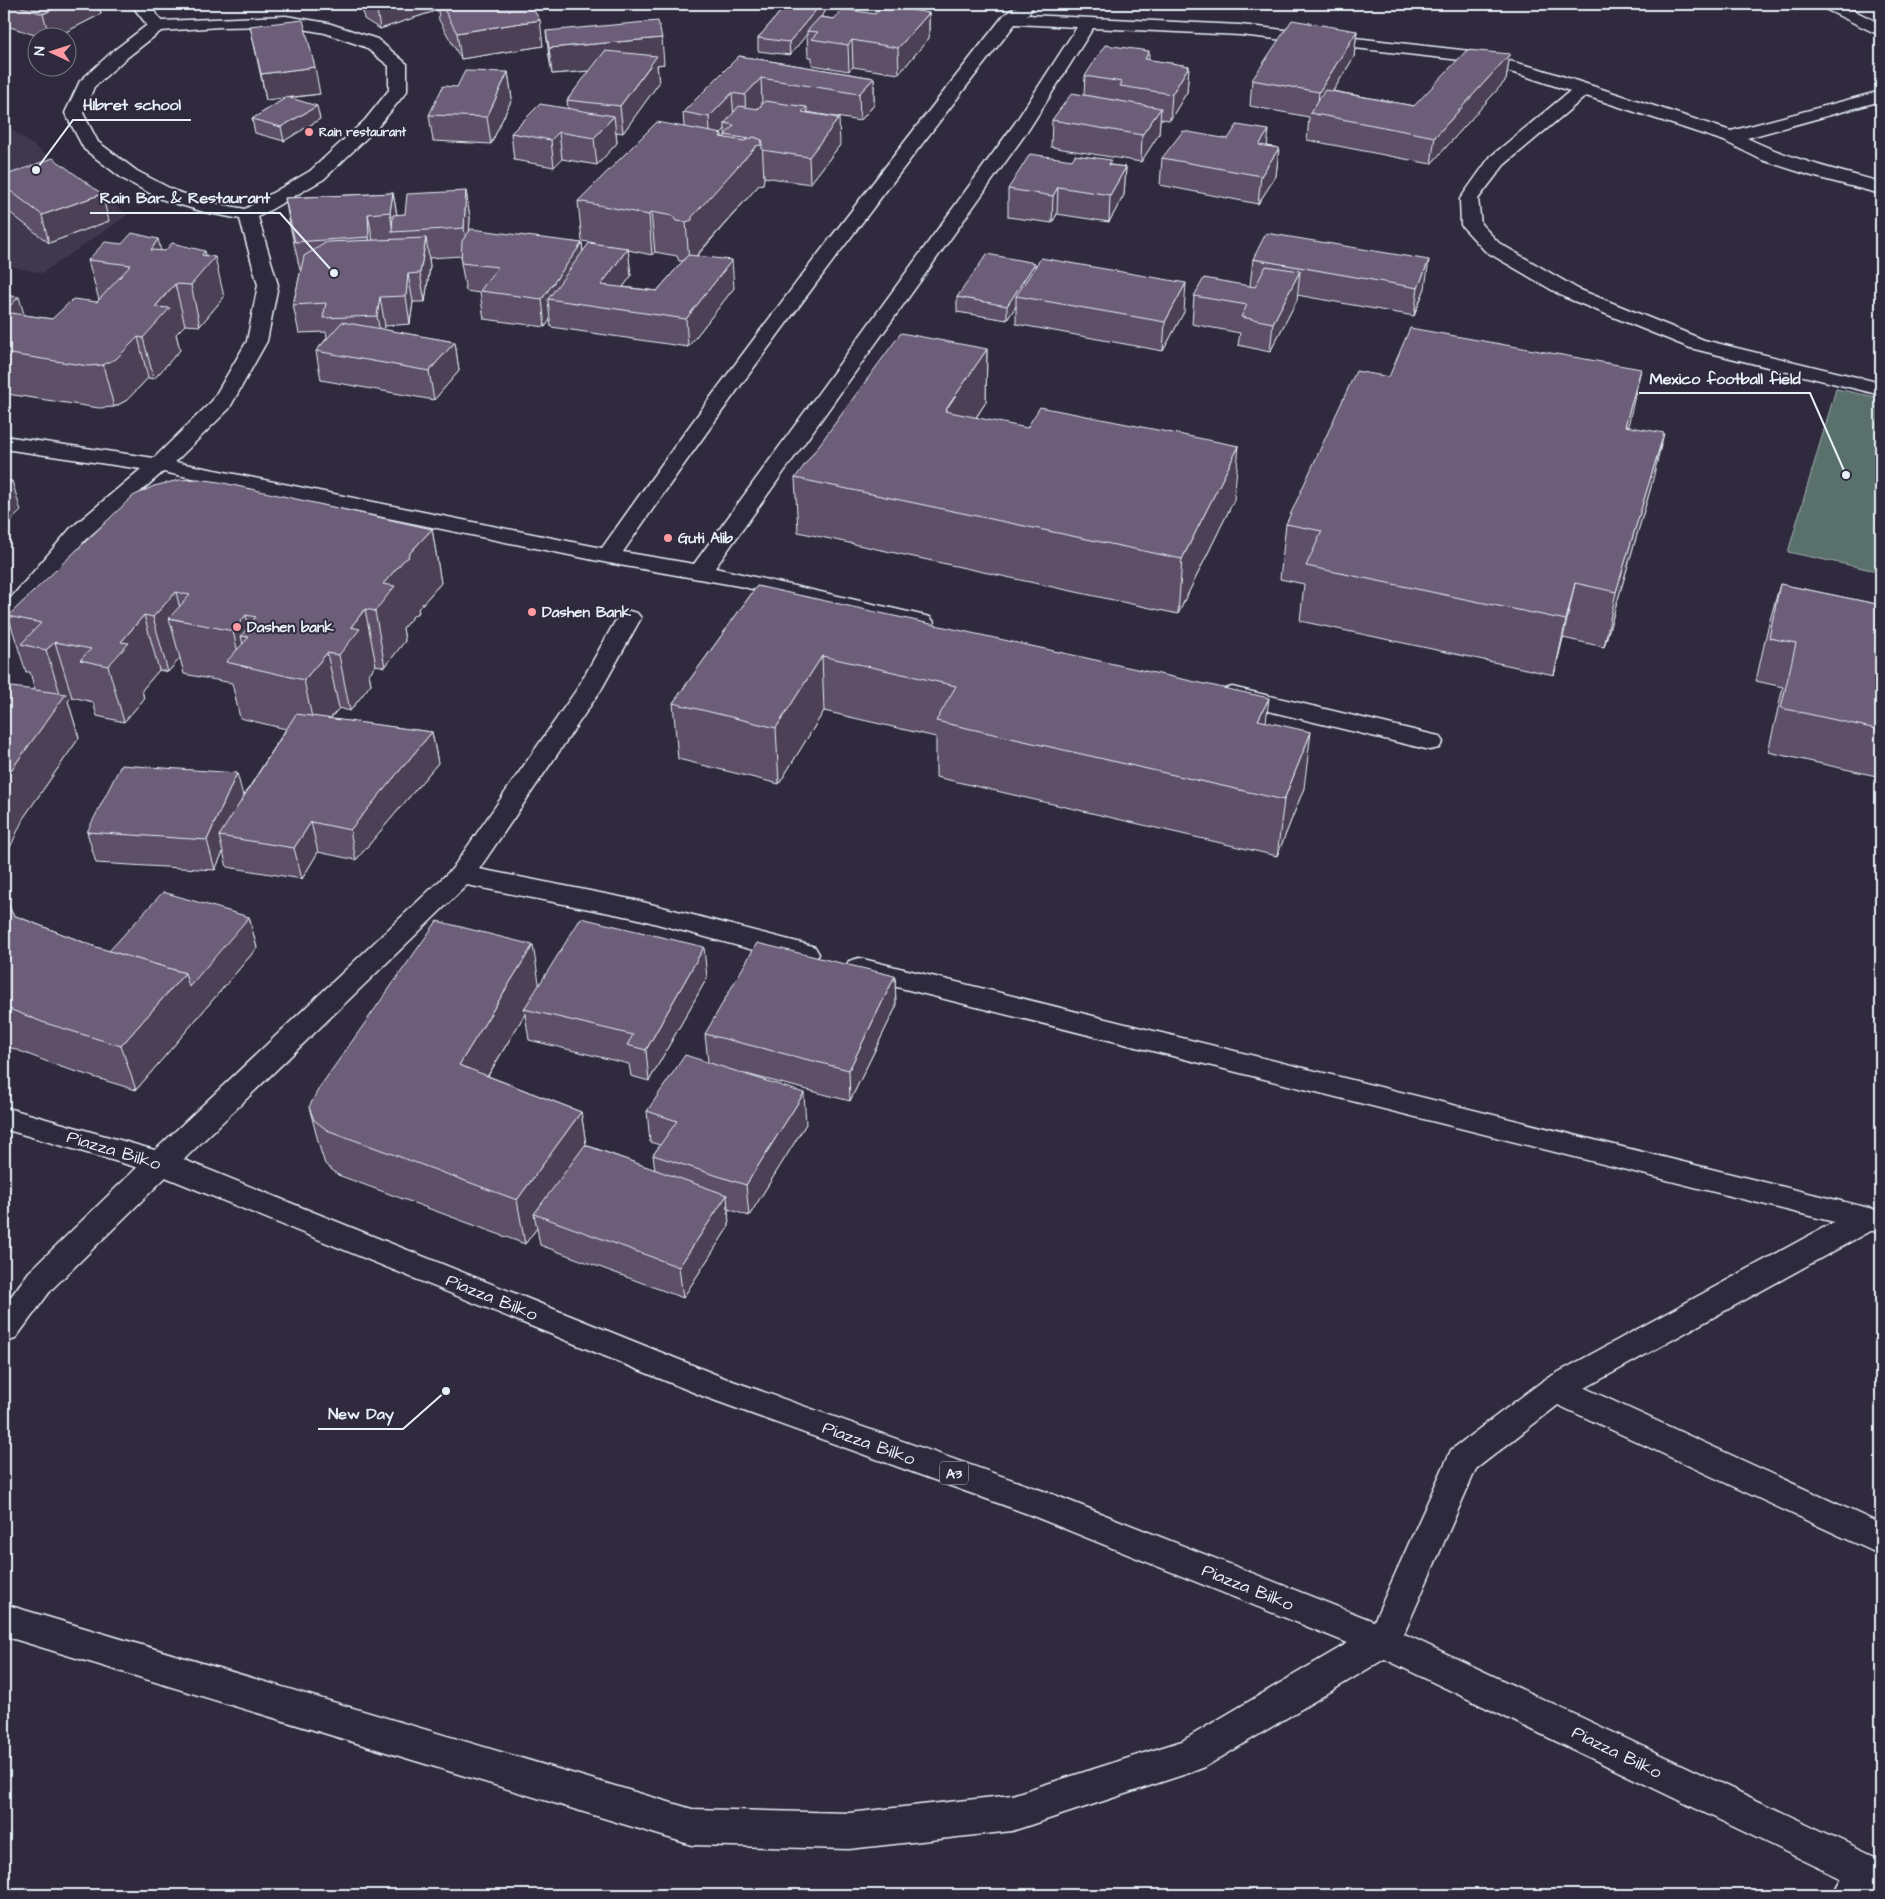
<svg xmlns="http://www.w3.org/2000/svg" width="1885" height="1899" font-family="'Architects Daughter',sans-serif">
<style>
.built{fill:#41394f}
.green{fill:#5a706a;stroke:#a1b0b1}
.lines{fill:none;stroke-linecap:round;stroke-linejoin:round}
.minor-casing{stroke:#e8f1f8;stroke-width:3}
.tertiary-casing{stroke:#e8f1f8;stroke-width:3}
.primary-casing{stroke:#e8f1f8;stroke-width:3}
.minor{fill:#2f2a3d;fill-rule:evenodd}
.tertiary{fill:#2f2a3d;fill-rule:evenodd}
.primary{fill:#2f2a3d;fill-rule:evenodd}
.wall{fill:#5d5068;stroke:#e8f1f8;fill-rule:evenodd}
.shaded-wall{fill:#4c4155;stroke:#e8f1f8}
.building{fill:#6c5d79;stroke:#e8f1f8}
.poi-dot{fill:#ff9aa2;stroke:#2f2a3d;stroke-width:2}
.labels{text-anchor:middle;stroke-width:4;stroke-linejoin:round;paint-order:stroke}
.far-poi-label{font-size:12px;font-weight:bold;fill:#e8f1f8;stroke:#2f2a3d;text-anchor:start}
.shield{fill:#2f2a3d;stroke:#b0b5c0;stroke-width:1}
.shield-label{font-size:14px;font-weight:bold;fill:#e8f1f8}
.poi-label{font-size:15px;font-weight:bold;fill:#e8f1f8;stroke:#2f2a3d;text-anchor:start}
.near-street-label{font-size:18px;fill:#e8f1f8;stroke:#2f2a3d}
.leader{fill:none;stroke:#e8f1f8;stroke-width:2}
.callout-dot{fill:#e8f1f8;stroke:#2f2a3d;stroke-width:2}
.callout-label{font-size:16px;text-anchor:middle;font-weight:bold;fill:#e8f1f8;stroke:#2f2a3d;stroke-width:4;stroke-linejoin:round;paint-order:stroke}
</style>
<rect width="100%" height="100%" fill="#2f2a3d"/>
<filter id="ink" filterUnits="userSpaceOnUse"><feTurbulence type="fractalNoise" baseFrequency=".02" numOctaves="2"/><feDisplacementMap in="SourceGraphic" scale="10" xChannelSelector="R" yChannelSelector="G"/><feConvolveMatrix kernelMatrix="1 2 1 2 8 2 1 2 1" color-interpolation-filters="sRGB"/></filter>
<g filter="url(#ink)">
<!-- built -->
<path class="built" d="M4,96L7,126L128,215L42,273L4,265Z"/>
<!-- green -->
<path class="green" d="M1836,389L1881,398V572L1788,552Z"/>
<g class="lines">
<defs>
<g id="minor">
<path d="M131,4H148L162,21L286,16L328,23L377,39L407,64V91L377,128L324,179L258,217L278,285L267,341L229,409L175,462L602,548C730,366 866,190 1004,15C1013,9 1019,3 1030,5L1032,9L1027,15L1240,25L1470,51L1537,68L1731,131L1881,91V101L1747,138C1790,159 1835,170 1881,182V194L1812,176L1762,160L1724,141L1586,96L1504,165L1478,199L1481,224L1499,243L1578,289L1704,340L1881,383V395L1690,348L1564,297L1485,251L1461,225L1460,199L1490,157L1570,91L1525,76L1469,61L1240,35L1093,28L1029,129L715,568L930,617L934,622L930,627L922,629L739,586L608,563L163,472L86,539L12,625L4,627V606L70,529L141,469L4,449V436L154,458L212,401L247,341L258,285L240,219L204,212L161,199L123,179L84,149L65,113L80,81L112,52L147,25ZM1015,24L1077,27L1015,123L694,564L623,552C747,371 880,197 1015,24ZM286,26L325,33L365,47L389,66V90L365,120L310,171L245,209L214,203L175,191L137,171L98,142L83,113L94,87L124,60L161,31L220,27Z"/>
<path d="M1821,4H1841L1881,24V36L1823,8Z"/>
<path d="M629,611L637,613L641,618L601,690L479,869L635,900L805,944L815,947L819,954L815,961L805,964L635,918L467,885L172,1171L161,1174L150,1171L146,1163L150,1155L452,869L577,689L617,618L621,613Z"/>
<path d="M1232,687L1430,734L1439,736L1443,742L1439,748L1430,750L1223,700L1220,695L1223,690Z"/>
<path d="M859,958L1881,1211V1231H1870L1585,1388L1881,1524V1555L1558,1405L1476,1469L1396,1652L1205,1767L1192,1772L1012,1831L849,1849L692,1845L4,1636V1604L692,1809L849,1813L1012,1795L1182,1741L1370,1630L1451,1450L1544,1380L1834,1222L849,975L845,968L849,961Z"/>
<path d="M1870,1855L1881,1859V1889L1876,1895H1833C1840,1877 1852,1862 1870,1855Z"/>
</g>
<path id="tertiary" d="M161,1152L172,1155L176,1163L172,1171L51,1290L15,1339L4,1343V1306L29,1272L150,1155Z"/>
<path id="primary" d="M4,1107L172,1155L727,1379L1052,1494L1396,1630L1881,1859V1895H1866L1857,1886L1370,1652L1028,1514L705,1397L153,1172L4,1129Z"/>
</defs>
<!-- minor casing -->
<use href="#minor" class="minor-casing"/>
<!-- tertiary casing -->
<use href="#tertiary" class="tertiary-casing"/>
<!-- primary casing -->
<use href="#primary" class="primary-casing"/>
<!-- minor -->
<use href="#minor" class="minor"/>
<!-- tertiary -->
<use href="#tertiary" class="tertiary"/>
<!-- primary -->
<use href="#primary" class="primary"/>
</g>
<!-- wall -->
<g class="wall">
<path d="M4,4H98L101,14L54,38H44L4,25Z"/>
<path d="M362,4H530L543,46L461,59L439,20L438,10L380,29L364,19Z"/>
<path d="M787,4H825V12L821,17L834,19L875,14L929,13V38L899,74L853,67L849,71L812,65V57H808L807,34L790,55L758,51V38Z"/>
<path d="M250,26L320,94L289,98L320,119L284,141L255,133L252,119L286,98L266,100Z"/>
<path d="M546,31L664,64L657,65L659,83L623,133L616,132L617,143L597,165L562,159L554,167L514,160L511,133L568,109L567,100L590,71L552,74L549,57Z"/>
<path d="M1357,31L1354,57L1333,91L1414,106L1510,54L1506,80L1431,164L1307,140L1309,117L1250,106L1252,80Z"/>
<path d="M739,56L874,78V105L860,121L807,112L840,145L810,184L764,177L763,184L759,185L697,256L734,288L688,347L551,327L550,320L545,327L484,319L480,293L466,291L461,263L462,256L429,258L430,266L425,302H413L410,324L385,326L384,330L455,342L459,371L434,400L321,380L316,351L327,338L326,332L299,333L293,305L301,270H300L290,226L285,198L393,193L397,215L405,214L466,191L470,218L469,232L582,243L583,252L595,243L582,241L578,201L684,127L683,112ZM725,129V137H722V134L721,133ZM628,250L652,255L655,252L677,256L679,261H683L657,291L623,287L631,276Z"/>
<path d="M1149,60L1189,66L1187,92L1170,120L1160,119L1159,134L1141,162L1051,147L1052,120L1084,95L1085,76Z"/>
<path d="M508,72L512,99L491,144L433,141L429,115L457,87Z"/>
<path d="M1228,139L1279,148L1276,176L1258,204L1160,185L1162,158Z"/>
<path d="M1072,160L1126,167L1124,195L1109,222L1057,214L1052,223L1008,217V189Z"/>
<path d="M4,176L109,221L49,243L4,208Z"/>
<path d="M161,251L207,256L224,297L200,326L185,325L176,334L180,350L154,379L148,378L127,400L114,407L99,408L7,394L4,383V285L7,286L10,296L24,315L52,319L97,302L99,300L88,260Z"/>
<path d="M1253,259L1425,288L1414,316L1297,295V300L1270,352L1238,345L1240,333L1192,324L1194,296L1250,286Z"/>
<path d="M1035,266L1184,312L1163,351L1016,324V306L1007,320L957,312V297Z"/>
<path d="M987,349L986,402L976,418L1234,500L1178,614L798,532L795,478Z"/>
<path d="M1628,427L1651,487L1604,647L1563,638L1554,675L1300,621L1304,584L1280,579L1286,524Z"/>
<path d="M432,529L441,583L418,609L419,612L413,616L403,628L405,641L385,667L376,665L369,674L371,684L350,711L339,708L330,719L432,732L438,763L356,860L318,852L302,879L227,867L223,852L215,870L96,863L87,832L243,797L286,729L240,718L232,683L184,674L180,658L168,672L159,670L142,690L144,699L124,722L97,716L93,702L72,697L68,701L79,738L24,817L35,690L30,672H26L8,616Z"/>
<path d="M1780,584L1881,605V777L1768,752L1783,687L1756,681L1768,627Z"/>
<path d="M757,586L1266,722L1304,788L1277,856L936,777V737L824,711L779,784L678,759L673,703Z"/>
<path d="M4,894L13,915L96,947L109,951L249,917L257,948L136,1090L61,1067L4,1045Z"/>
<path d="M895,976L896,1007L850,1101L746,1074L806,1124L749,1216L728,1209L729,1226L683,1298L540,1245L537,1228L525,1244L338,1175L325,1164L321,1152L309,1107L540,984L707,978L649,1081L631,1076L629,1064L529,1040L525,1014L488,1076L581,1112L586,1145L655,1170L653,1155L660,1145L650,1142L647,1111L708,1062L705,1034Z"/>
</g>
<!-- shaded-wall -->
<g class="shaded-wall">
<path d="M64,4H98L101,14L54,38H50L43,14Z"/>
<path d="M376,4H437L438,10L380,29Z"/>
<path d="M821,4H825V12L809,31H807V34L790,55L789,42Z"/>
<path d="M929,13V38L899,74L898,48Z"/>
<path d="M540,20L543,46L461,59L457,33Z"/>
<path d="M1357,31L1354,57L1318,115H1317L1319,92Z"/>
<path d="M662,38L664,64L657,65L659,83L623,133L620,106L650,66L552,74L549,48Z"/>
<path d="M852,40L853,67L849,71L848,45Z"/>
<path d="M1149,51L1148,78L1145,59Z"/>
<path d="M1510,54L1506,80L1431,164L1435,137Z"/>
<path d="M1189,66L1187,92L1170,120L1172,94Z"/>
<path d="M315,67L320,94L266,100L261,74Z"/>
<path d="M508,72L512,99L491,144L487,117Z"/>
<path d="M761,78L762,104L746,121L745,95Z"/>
<path d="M874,78V105L860,121L859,94Z"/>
<path d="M732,93L734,119L725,123V129L711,144L709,117Z"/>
<path d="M317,106L320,119L284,141L281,127Z"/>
<path d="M807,107L808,134L802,112Z"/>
<path d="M1161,108L1159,134L1141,162L1142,135Z"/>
<path d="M614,116L617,143L597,165L594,138Z"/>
<path d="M839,118L840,145L810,184L809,157Z"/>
<path d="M1269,130L1266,157L1259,145Z"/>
<path d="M559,132L562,159L554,167L551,140Z"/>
<path d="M762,140L764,179L763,184L759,185L695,257L689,262L686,222Z"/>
<path d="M1279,148L1276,176L1258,204L1261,176Z"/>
<path d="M1126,167L1124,195L1109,222L1110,195Z"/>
<path d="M1058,187L1057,214L1052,223L1053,196Z"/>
<path d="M466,191L470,218L468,256L464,228Z"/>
<path d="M393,193L398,221L393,232L390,212Z"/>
<path d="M102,194L109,221L49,243L42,215Z"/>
<path d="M651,212L655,252L652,255L649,215Z"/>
<path d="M368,214L373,241V265L369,237Z"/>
<path d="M426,238L430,266L425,302L420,273Z"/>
<path d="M158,239L168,280L151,250Z"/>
<path d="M582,243L585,271L548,299L550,320L545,327L542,299Z"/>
<path d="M628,248L631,276L608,308L601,285Z"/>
<path d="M205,251L208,264L215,257L224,297L200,326L191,285L202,255Z"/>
<path d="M732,260L734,288L688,347L686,319Z"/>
<path d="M1429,260L1425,288L1414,316L1418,288Z"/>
<path d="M1035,263V277L1016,296V306L1007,320V306Z"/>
<path d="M1300,271L1297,300L1270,352L1273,323Z"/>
<path d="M408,274L413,302L410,324L406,296Z"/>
<path d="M1186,283L1184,312L1163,351L1165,322Z"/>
<path d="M175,284L185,325L176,334L180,350L154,379L143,338L155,307Z"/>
<path d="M7,286L12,304L19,297L31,338L4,314V289Z"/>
<path d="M380,297L385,326L382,344L377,316Z"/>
<path d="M138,337L148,378L127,400L114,407L103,365Z"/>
<path d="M455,342L459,371L434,400L429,371Z"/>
<path d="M987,349L986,402L945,465V411Z"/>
<path d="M1641,369L1629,422L1613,480L1625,426Z"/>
<path d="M1664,433L1651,487L1604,647L1616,592Z"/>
<path d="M1239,446L1234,500L1178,614L1182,559Z"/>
<path d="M12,481L21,511L4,527V489Z"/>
<path d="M432,529L441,583L418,609L419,612L413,616L403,628L405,641L385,667L375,611L383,584L408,555Z"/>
<path d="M1575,583L1563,638L1554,675L1566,620Z"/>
<path d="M176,592L183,621L169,618L180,658L168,672L153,617Z"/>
<path d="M365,609L376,665L369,674L371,684L350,711L339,655L351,627Z"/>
<path d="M144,615L159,670L142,690L144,699L124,722L108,666L121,642Z"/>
<path d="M246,615L259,670L249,637L241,636L248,668L241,666L233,631Z"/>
<path d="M55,642L72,697L68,701L79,738L24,817L4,861V784L9,773L62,699L46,650Z"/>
<path d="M327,653L339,708L316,736L304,680Z"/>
<path d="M822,656L824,711L779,784L776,728Z"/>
<path d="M1269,698L1262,754L1258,720Z"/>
<path d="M432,732L438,763L356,860L350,830Z"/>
<path d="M1311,732L1304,788L1277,856L1284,800Z"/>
<path d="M237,773L245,803L219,836L223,852L215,870L207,840Z"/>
<path d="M311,822L318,852L302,879L294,848Z"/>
<path d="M249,917L257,948L136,1090L121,1046L185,973Z"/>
<path d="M533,945L540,989L524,1009L525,1014L467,1110L459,1065Z"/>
<path d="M704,947L707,978L649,1081L646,1050Z"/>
<path d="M895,976L896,1007L850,1101L849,1070Z"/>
<path d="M804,1093L806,1124L749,1216L746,1185Z"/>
<path d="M581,1112L588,1157L534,1214L537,1228L525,1244L517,1200Z"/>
<path d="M727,1195L729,1226L683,1298L679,1267Z"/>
</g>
<!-- building -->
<g class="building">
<path d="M12,4H64L43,14Z"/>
<path d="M441,4H530L540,20L457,33Z"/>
<path d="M787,4H821L789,42L758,38Z"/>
<path d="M883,5L929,13L898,48L852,40L848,45L811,39L818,32L807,31L820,17L834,19L843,9L875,14Z"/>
<path d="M303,20L315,67L261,74L250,26Z"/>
<path d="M1292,20L1357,31L1319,92L1252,80Z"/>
<path d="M658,21L662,38L549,48L546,31Z"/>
<path d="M1105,45L1149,51L1145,59L1189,66L1172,94L1120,86L1122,82L1085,76Z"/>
<path d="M1467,50L1510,54L1435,137L1310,113L1325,90L1414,106Z"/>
<path d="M605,51L657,56L620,106L567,100Z"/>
<path d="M739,56L874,78L859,94L761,78L745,95L732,93L709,117L683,112Z"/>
<path d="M465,71L508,72L487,117L429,115L443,86L457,87Z"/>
<path d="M1072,93L1161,108L1142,135L1052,120Z"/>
<path d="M287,97L317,106L281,127L252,119Z"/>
<path d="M765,101L807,107L802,112L839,118L809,157L762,150V142L763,141L754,137L750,139L725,135L734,125L725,123L739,106L758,109Z"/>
<path d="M540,104L614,116L594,138L559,132L551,140L511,133Z"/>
<path d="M657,122L722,134L720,137L744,141L754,137L762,140L761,145L756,146L692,217V220L686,222L676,221L673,216L651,212L649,215L578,201Z"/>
<path d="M1237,125L1269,130L1259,145L1279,148L1261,176L1162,158L1183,131L1228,139Z"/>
<path d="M1030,154L1072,160L1075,155L1111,160L1109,165L1126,167L1110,195L1058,187L1053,196L1008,189Z"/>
<path d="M53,158L102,194L42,215L4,186V176Z"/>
<path d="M466,191L464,228L392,232L393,215L405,214L407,194Z"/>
<path d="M393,193L390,212L368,214L369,237L295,242L285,198Z"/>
<path d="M471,229L582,243L542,299L480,291L498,267L461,263L462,241Z"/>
<path d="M132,233L158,239L151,250L165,251L172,243L205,251L202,255L215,257L191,285L175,284L165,295L155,307L170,308L143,338L138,337L116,359L103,365L88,366L4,353V312L52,319L73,299L97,302L131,265L88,260L105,242L122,244Z"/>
<path d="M1266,233L1429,260L1418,288L1253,259Z"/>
<path d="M426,238L420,273L408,274L406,296L380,297L377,316L323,318L326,303L293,305L304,256L327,242Z"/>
<path d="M589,243L628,248L601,285L657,291L688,255L732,260L686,319L548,299Z"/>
<path d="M987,254L1035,263L1007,306L957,297Z"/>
<path d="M1041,258L1186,283L1165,322L1016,296Z"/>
<path d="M1266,266L1300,271L1273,323L1241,317L1247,305L1194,296L1204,278L1255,287Z"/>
<path d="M4,295L19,297L4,312Z"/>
<path d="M342,322L455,342L429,371L316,351Z"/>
<path d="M1410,328L1641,369L1625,426L1664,433L1616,592L1575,583L1566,620L1306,566L1322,531L1286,524L1356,371L1389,377Z"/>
<path d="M901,333L987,349L945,411L1027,428L1040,407L1239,446L1182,559L795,478Z"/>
<path d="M198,479L219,482L432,529L408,555L409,557L403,561L383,584L395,586L375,611L365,609L351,627L360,629L339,655L327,653L304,680L226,662L249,637L241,636L256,617L246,615L233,631L169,618L190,595L176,592L153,617L144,615L121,642L129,643L108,666L80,660L91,649L55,642L46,650L21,644L41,623L8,616L133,496L154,486L179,480Z"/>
<path d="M4,480L12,481L4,489Z"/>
<path d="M1780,584L1881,605V730L1781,708L1796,643L1769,638Z"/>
<path d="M757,586L1269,698L1258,720L1311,732L1284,800L936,721L956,686L822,656L776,728L673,703Z"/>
<path d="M4,686L66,694L9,773L4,784Z"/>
<path d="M296,714L432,732L350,830L311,822L294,848L219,836Z"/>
<path d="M121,765L237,773L207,840L87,832Z"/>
<path d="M163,892L249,917L189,987L185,973L109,951Z"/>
<path d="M4,894L13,915L96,947L185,973L121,1046L45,1023L4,1007Z"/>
<path d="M581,918L704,947L646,1050L627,1045L633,1035L524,1009Z"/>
<path d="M437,921L533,945L459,1065L581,1112L517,1200L327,1130L314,1120L309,1107L319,1088Z"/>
<path d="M757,943L895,976L849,1070L705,1034Z"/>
<path d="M685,1055L804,1093L746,1185L653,1155L677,1121L647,1111Z"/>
<path d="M585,1145L727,1195L679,1267L534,1214Z"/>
</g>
</g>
<!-- markers -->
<g class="poi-dot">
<circle cx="309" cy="132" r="5"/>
<circle cx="668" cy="538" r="5"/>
<circle cx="532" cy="612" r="5"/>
<circle cx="237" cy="627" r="5"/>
</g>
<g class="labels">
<!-- far-poi labels -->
<g class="far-poi-label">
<text x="319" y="136">Rain restaurant</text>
</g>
<!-- shield labels -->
<rect class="shield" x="940" y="1461.5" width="28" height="23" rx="4"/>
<g class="shield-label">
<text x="954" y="1478">A3</text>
</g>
<!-- poi labels -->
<g class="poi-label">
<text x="678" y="543">Guti Alib</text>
<text x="542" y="617">Dashen Bank</text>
<text x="247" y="632">Dashen bank</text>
</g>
<!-- near-street labels -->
<g class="near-street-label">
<text transform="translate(114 1150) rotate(17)" y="6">Piazza Bilko</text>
<text transform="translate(492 1297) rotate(22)" y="6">Piazza Bilko</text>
<text transform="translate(869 1443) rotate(20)" y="6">Piazza Bilko</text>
<text transform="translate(1248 1587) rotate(22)" y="6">Piazza Bilko</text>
<text transform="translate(1617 1752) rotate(26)" y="6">Piazza Bilko</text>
</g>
</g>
<!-- callouts -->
<path class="leader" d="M36 170L73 120H191M334 273L280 213H90M1846 475L1810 393H1639M446 1391L403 1429H318"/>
<g class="callout-dot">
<circle cx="36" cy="170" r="5"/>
<circle cx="334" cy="273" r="5"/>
<circle cx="1846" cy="475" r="5"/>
<circle cx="446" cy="1391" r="5"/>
</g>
<g class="callout-label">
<text x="132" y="110">HIbret school</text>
<text x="185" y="203">Rain Bar &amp; Restaurant</text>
<text x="1725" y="384">Mexico football field</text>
<text x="361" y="1419">New Day</text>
</g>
<!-- margin -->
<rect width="1885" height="1899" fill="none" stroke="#2f2a3d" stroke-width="20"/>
<rect x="10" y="10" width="1865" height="1879" fill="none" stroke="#e8f1f8" stroke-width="2" filter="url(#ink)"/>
<!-- north arrow -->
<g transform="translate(52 52) rotate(274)"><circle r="24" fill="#2f2a3d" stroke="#797a88"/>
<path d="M0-4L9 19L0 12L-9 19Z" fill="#ff9aa2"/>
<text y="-8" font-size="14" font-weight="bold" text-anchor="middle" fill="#e8f1f8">N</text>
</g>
</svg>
